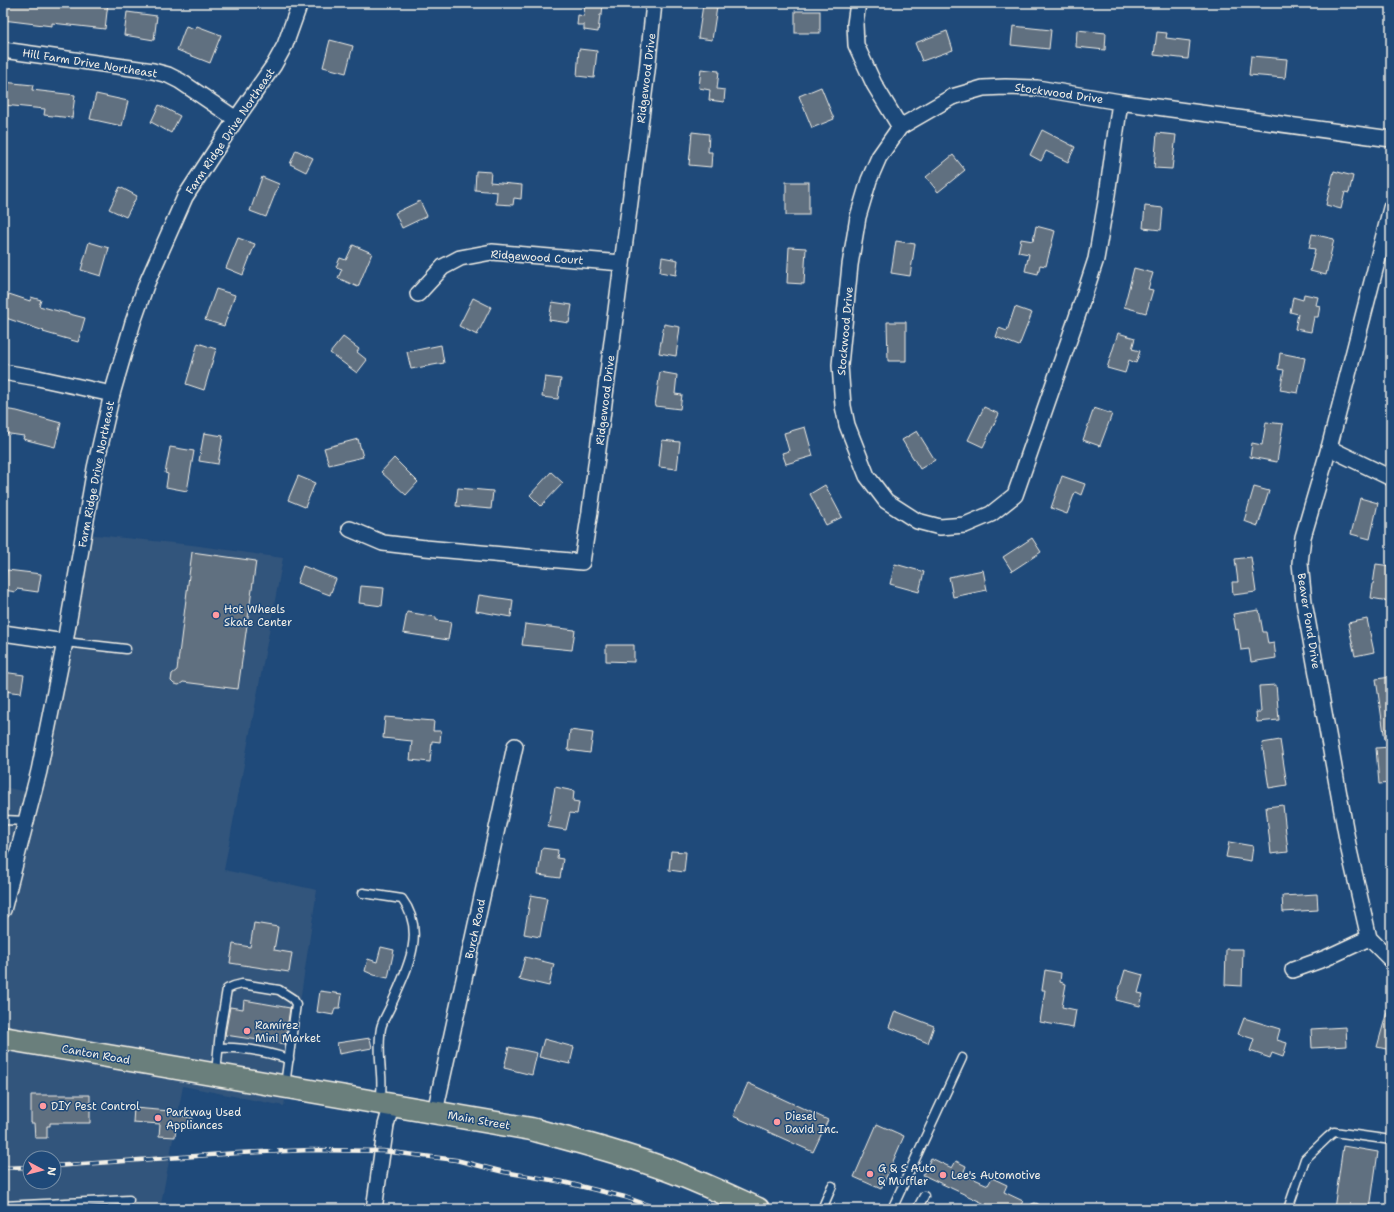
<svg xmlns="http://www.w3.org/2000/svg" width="1394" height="1212" font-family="'Shantell Sans',sans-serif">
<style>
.built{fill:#32557c;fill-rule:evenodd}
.building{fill:#606f80;stroke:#f4f1e8}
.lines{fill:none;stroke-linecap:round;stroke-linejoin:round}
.lane-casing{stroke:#f4f1e8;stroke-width:11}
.street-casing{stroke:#f4f1e8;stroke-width:18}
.primary-casing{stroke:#f4f1e8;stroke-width:25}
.lane{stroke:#1f4a7a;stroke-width:8}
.street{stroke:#1f4a7a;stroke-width:15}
.primary{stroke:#6a7f7c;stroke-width:22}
.rail-casing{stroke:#f4f1e8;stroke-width:4.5}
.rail{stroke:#1f4a7a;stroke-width:3;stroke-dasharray:9;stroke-linecap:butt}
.poi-dot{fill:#ff9aa2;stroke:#1f4a7a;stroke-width:1.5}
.labels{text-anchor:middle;stroke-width:3;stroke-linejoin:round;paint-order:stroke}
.street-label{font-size:11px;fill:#f4f1e8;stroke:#1f4a7a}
.poi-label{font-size:11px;fill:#f4f1e8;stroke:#1f4a7a;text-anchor:start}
</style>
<rect width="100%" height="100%" fill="#1f4a7a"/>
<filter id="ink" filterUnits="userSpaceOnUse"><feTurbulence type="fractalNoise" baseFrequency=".025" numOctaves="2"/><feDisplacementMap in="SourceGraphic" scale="8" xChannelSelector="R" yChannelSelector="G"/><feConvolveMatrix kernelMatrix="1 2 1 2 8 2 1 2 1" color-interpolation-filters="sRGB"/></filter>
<g filter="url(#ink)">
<!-- built -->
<path class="built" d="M86,534L192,545L283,558L224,870L317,890L284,1106L183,1086L160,1209H3V787L38,794L52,750ZM30,1158H54V1182H30Z"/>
<!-- building -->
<g class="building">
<path d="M3,3H108L105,29L52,23V26L3,20Z"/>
<path d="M585,3H603L602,15H600L598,32L584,30V25H577L578,15L584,16Z"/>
<path d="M703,5L717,7L712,40L698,38Z"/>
<rect x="795" y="11" width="25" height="22"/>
<path d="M127,12L157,16L154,40L124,35Z"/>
<path d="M186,26L195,29L197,26L221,35L210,63L177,50Z"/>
<path d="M1013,26L1051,30L1049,49L1011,45Z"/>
<path d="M1077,30L1106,33L1105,50L1076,47Z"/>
<path d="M947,31L953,50L922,61L915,43Z"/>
<path d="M1157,32L1167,33L1166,38L1190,41L1188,59L1154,55Z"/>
<path d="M330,40L353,46L346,73L323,67Z"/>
<path d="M579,49L597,51L594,78L577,76Z"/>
<path d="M1251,56L1287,59L1285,78L1249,75Z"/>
<path d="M701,69L719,71L717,89L725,90L724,102L709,100L710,90L699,88Z"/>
<path d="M3,82L33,85L32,90L75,95L72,118L44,115L45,109L3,105Z"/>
<path d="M821,87L834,119L812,128L799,96Z"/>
<path d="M96,94L128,101L122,126L90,119Z"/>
<path d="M159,105L180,116L171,133L151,122Z"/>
<path d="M1042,130L1075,147L1068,162L1046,151L1041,161L1030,155Z"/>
<path d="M692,132L709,134L708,152H712L711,167L689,165Z"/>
<path d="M1157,133L1176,135L1172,169L1154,168Z"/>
<path d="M296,150L313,158L306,172L290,164Z"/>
<path d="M953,155L965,170L938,192L926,177Z"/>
<path d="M476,171L491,172L490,182L522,185L521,199L514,198L513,205L496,204L497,192L475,190Z"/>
<path d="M1334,171L1353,176L1349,193L1345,192L1341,209L1326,205Z"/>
<path d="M262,177L279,184L266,217L250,211Z"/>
<rect x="786" y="182" width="23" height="33"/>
<path d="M120,187L137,196L126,217L109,209Z"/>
<path d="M420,201L427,216L402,228L395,213Z"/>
<path d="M1145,206L1163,208L1161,230L1143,228Z"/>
<path d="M1036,226L1055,231L1046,266L1040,265L1038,274L1025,271L1029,254L1018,252L1021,239L1033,241Z"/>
<path d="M1312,234L1334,239L1326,275L1310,271L1315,249L1309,248Z"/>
<path d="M238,238L255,244L243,275L226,268Z"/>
<path d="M896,241L915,244L910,276L891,273Z"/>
<path d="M89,242L109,248L101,276L81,270Z"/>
<path d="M353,245L372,253L358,287L338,278L342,269L336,267L340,258L346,260Z"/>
<path d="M789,247L806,248L804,284L787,283Z"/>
<path d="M662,257L678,260L676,275L660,272Z"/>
<path d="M1134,268L1153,273L1148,289L1153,290L1146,313L1124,307Z"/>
<path d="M216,289L235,295L224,326L205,320Z"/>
<path d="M9,294L30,301L31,297L41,300L39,306L85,318L78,342L43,332L44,331L3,317V313Z"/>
<path d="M1304,294L1318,297L1316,305L1320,306L1318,317H1314L1311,332L1295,329L1298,314L1290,312L1293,297L1303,300Z"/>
<path d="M473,298L491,307L477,335L459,326Z"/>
<path d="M552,302L572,305L569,323L549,320Z"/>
<path d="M1015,307L1032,313L1019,346L996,337L999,328L1007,331Z"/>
<path d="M887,322H906V361H888Z"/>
<path d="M664,324L680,327L676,356L659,353Z"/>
<path d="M1118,333L1135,338L1132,349L1140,351L1136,363L1129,360L1125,373L1107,368Z"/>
<path d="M343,337L359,349L357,352L367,360L357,373L330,353Z"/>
<path d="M198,343L216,349L204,390L186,384Z"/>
<path d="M441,345L444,363L411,369L407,352Z"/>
<path d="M1280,353L1305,358L1298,393L1280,390L1284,370L1278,369Z"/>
<path d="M660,372L677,375L675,394L682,395L680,409L655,406Z"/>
<path d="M545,377L561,379L558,399L542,397Z"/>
<path d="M984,407L999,414L983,447L968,440Z"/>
<path d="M1094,408L1112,414L1100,446L1083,440Z"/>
<path d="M3,409L17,411L61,423L55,447L23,439L24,436L3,433Z"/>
<path d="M1266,422L1283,424L1277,462L1250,457L1252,443L1262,445Z"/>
<path d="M805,427L813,456L786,464L782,453L789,451L784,433Z"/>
<path d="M917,431L935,460L920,469L902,440Z"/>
<path d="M204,433L223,436L218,464L199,461Z"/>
<path d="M358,439L363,457L329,465L324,448Z"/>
<path d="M662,440L680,442L677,469L659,467Z"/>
<path d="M170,447L194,451L187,491L166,487L168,474L165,473Z"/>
<path d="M394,458L418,482L406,495L381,472Z"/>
<path d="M551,472L563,483L541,506L530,495Z"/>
<path d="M298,476L315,483L305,507L288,500Z"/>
<path d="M1062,476L1085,484L1081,495L1075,492L1067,514L1051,508Z"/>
<path d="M825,485L842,517L826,525L810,494Z"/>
<path d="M1254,487L1269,491L1258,526L1244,521Z"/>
<path d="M458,488L493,491L491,509L456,506Z"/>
<path d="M1360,498L1378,503L1370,539L1351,534Z"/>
<path d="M1032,538L1041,552L1012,571L1003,557Z"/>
<path d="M192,552L256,561L238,689L183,682L179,685L174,684L171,681L172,674L177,670Z"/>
<path d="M1251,557L1256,592L1233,595L1232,582H1238L1235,559Z"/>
<path d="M895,564L924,572L919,592L890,584Z"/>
<path d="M1376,564L1391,566V585L1388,601L1371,598Z"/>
<path d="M303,566L336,579L330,595L297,583Z"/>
<path d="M7,570L41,574L38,592L17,589L16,592L4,590Z"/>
<path d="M983,570L987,590L953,597L949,577Z"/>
<path d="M361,586L384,588L382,606L359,603Z"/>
<path d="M479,595L513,600L511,617L476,611Z"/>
<path d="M1259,610L1263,632H1266L1268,644L1274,643L1276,658L1251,662L1249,649L1241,650L1238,629L1236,630L1233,614Z"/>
<path d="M407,612L436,617V620L451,622L448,640L403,633Z"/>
<path d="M1367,619L1374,652L1355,656L1348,623Z"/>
<path d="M525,624L575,630L572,650L522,645Z"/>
<path d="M606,645H634V662L606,661Z"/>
<path d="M3,672L24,675L21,693L3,691Z"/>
<path d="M1391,677V739L1385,740L1376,679Z"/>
<path d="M1276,685L1279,720L1257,722L1256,712H1261L1259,686Z"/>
<path d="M385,717L434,721L433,731H441L440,742L432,741L430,762L410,760L412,741L383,738Z"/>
<path d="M570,730L593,733L590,753L568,750Z"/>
<path d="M1280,740L1287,785L1269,788L1262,743Z"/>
<path d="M1391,747V783L1379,784L1376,748Z"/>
<path d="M555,787L574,791L573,801L579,802L577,814L570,813L566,830L548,827Z"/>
<path d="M1283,805L1288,852L1271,854L1266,807Z"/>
<path d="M1229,842L1253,846L1251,861L1226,857Z"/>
<path d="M542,848L558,850L557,858L563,859L560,878L538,875Z"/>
<path d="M671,851L686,852L684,872L669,870Z"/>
<path d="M1317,894L1318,910L1283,912L1282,896Z"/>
<path d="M531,895L547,898L540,937L524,934Z"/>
<path d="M254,923L278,927L274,950L292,953L289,972L230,963L233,944L250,947Z"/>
<path d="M381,947L394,950L388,978L374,975L365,971L368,959L377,962Z"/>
<path d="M1226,949H1243L1242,986L1225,985Z"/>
<path d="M525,957L554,964L549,986L519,979Z"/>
<path d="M1045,970L1061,973L1060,982L1066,984L1062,1007L1076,1010L1073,1028L1040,1022L1045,990H1042Z"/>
<path d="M1125,970L1143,975L1138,993L1143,994L1140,1006L1116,1000Z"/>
<path d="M320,991L342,994L340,1008H335L333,1015L317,1012Z"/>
<path d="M244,1000L290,1008L285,1044L225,1035L230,1007L243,1009Z"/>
<path d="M1388,1008H1391V1050L1377,1047Z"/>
<path d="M895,1011L934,1026L928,1043L889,1027Z"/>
<path d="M1244,1018L1280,1029L1277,1040L1287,1043L1283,1057L1272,1053L1270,1058L1250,1051L1254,1039L1238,1034Z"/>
<path d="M1346,1027L1347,1046L1312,1048L1311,1029Z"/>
<path d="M370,1038L372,1048L339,1054L337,1043Z"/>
<path d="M544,1039L574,1047L570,1064L539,1057Z"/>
<path d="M509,1047L537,1053L532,1075L504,1068Z"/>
<path d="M748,1083L828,1120L813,1152L733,1116Z"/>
<path d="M31,1095H90V1123H50V1126H47V1138H35L34,1123H31Z"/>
<path d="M134,1108L182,1112V1116L193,1118L191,1129L176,1127L175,1137L159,1136L160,1124L133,1122Z"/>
<path d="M877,1124L904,1136L881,1189L854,1177Z"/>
<path d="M1343,1146L1378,1152L1370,1209H1334Z"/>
<path d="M931,1158L952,1168L956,1161L966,1166L963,1174L988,1185L992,1178L1007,1185L1004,1192L1023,1201L1019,1209H996L923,1175Z"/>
</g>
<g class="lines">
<defs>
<g id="lane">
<path d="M65,642L126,649"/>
<path d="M3,820L26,821"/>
<path d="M363,893L402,899C427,932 407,969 392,1003C389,1011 383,1019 381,1028C378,1044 380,1058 381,1074C382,1083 381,1092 381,1102"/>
<path d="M219,1048C241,1047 267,1052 289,1059"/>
<path d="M216,1073L220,1031L227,989L234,986L242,984L279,990L293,999L296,1004L285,1085"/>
<path d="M3,1206L129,1200"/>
<path d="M822,1209L832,1186"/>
<path d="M892,1209L962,1058"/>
<path d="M917,1209L924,1196"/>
<path d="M1035,1209V1208"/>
<path d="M1288,1209L1305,1159L1328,1137L1334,1132L1391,1140"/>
</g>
<g id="street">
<path d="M858,3L855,24L856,45L874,84L900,127"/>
<path d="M3,50L153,71L168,75L180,81L236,119"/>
<path d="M1120,102L1106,202L1096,259L1078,314L1015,495L991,514L965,525L940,527L917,521L886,501L867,476L847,425L843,406L840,365L850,265L858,217L869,180L879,157L900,127L952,97L983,88L1005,87L1037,88L1120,102L1391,139"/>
<path d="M1391,208L1329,448L1303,537L1300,563L1304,602L1349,850L1369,938L1391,960"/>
<path d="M418,294L443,267L460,258L492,252L622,263"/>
<path d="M3,372L38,378L112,394"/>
<path d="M1329,448L1391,478"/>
<path d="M350,529L383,543L425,548L582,562L590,511L647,71L654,3"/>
<path d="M3,633L65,642"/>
<path d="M3,910L39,771L65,642L95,468L112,394L133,322L146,285L185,197L236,119L274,65L285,45L300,3"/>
<path d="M1293,970L1326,958L1369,938"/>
<path d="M435,1112L515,746"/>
<path d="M374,1209L386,1125L392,1104"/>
</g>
<path id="primary" d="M3,1038L531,1129C573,1140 616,1151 657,1166C692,1178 725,1194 758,1209"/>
</defs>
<!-- lane casing -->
<use href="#lane" class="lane-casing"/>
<!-- street casing -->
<use href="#street" class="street-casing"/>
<!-- primary casing -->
<use href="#primary" class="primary-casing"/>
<!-- lane -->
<use href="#lane" class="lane"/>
<!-- street -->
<use href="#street" class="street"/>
<!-- primary -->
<use href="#primary" class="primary"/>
<defs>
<g id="rail">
<path d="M54,1166L238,1153L311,1150L383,1151L456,1160L504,1172L563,1182L625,1197L659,1209"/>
<path d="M3,1168L30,1167"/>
</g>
</defs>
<!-- rail casing -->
<use href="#rail" class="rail-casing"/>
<!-- rail -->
<use href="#rail" class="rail"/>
</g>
</g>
<!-- markers -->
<g class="poi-dot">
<circle cx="216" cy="615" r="4"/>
<circle cx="247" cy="1031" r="4"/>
<circle cx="43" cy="1106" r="4"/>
<circle cx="158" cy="1118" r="4"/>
<circle cx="777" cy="1122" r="4"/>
<circle cx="870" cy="1174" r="4"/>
<circle cx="943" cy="1175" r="4"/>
</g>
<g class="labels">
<!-- street labels -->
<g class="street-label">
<text transform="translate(90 63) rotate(9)" y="4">Hill Farm Drive Northeast</text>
<text transform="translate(646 78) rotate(-83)" y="4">Ridgewood Drive</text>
<text transform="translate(1059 93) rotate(8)" y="4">Stockwood Drive</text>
<text transform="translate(230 131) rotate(-56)" y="4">Farm Ridge Drive Northeast</text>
<text transform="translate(537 257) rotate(4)" y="4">Ridgewood Court</text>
<text transform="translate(845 331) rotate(-85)" y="4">Stockwood Drive</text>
<text transform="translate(605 400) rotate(-83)" y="4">Ridgewood Drive</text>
<text transform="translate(96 474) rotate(-79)" y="4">Farm Ridge Drive Northeast</text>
<text transform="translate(1309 621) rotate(81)" y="4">Beaver Pond Drive</text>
<text transform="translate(475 929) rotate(-78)" y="4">Burch Road</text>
<text transform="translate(96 1054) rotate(10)" y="4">Canton Road</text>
<text transform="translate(479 1120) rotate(10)" y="4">Main Street</text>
</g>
<!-- poi labels -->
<g class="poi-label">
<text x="224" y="613">Hot Wheels<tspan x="224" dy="13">Skate Center</tspan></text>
<text x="255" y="1029">Ramírez<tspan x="255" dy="13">Mini Market</tspan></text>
<text x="51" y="1110">DIY Pest Control</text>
<text x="166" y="1116">Parkway Used<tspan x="166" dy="13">Appliances</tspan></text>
<text x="785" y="1120">Diesel<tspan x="785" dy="13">David Inc.</tspan></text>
<text x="878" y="1172">G &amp; S Auto<tspan x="878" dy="13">&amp; Muffler</tspan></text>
<text x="951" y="1179">Lee's Automotive</text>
</g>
</g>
<!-- margin -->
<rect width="1394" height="1212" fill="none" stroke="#1f4a7a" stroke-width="16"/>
<rect x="8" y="8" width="1378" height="1196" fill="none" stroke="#f4f1e8" stroke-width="1.5" filter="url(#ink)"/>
<!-- north arrow -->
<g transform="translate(42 1170) rotate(97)"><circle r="19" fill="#1f4a7a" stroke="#748da6"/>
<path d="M0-3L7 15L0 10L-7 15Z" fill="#ff9aa2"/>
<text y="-6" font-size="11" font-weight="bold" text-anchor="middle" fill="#f4f1e8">N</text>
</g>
</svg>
